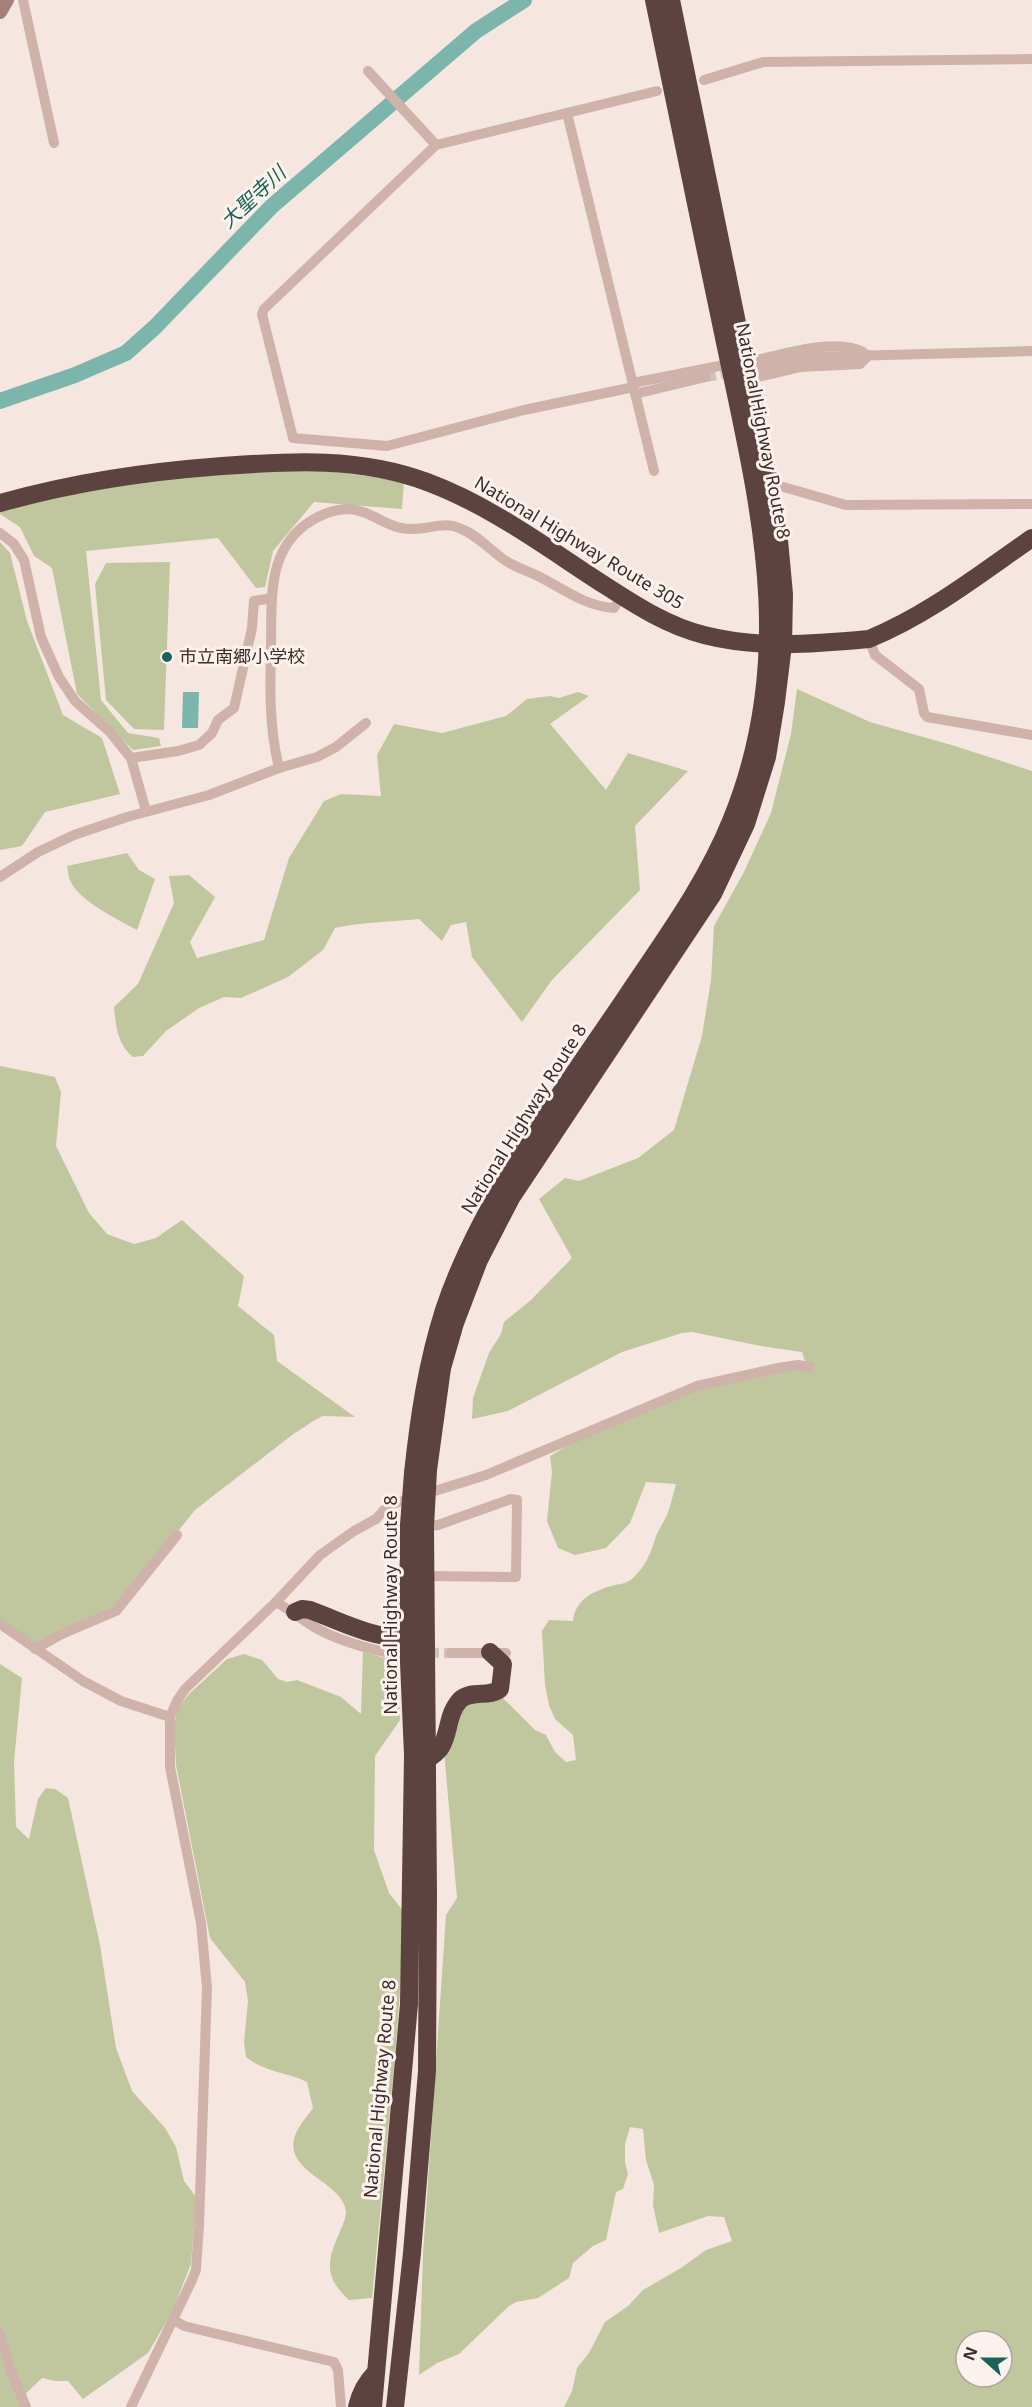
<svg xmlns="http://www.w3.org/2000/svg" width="1032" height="2407" font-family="'Noto Sans','Noto Sans JP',sans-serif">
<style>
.green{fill:#c0c69d;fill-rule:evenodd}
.water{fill:#7bb5ac}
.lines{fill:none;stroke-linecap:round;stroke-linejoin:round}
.river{stroke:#7bb5ac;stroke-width:16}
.street-tunnel{stroke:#d0c2bb;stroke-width:10;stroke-dasharray:10 5;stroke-linecap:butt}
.street{stroke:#cfb3aa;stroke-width:10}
.secondary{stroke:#a3817a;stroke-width:14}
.highway{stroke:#5d4340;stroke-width:18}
.highway-bridge{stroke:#5d4340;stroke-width:18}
.poi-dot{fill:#1b6258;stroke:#fcf2ed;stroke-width:2}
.labels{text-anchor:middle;stroke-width:6;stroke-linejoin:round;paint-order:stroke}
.street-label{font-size:18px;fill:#3c2c2a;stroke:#fcf2ed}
.poi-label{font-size:18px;fill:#3c2c2a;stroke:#fcf2ed;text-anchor:start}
.water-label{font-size:20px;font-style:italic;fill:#1b6258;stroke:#fcf2ed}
</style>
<rect width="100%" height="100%" fill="#f5e7df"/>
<!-- green -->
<g class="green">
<path d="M285,465L404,481L402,509L314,502L273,551L265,587L256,588L218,538L86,551L101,700L128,733L159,738L161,746L133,750L77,694L52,568L34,556L20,527L0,514V508L24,498Z"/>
<path d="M0,542L10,553L27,621L63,715L102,738L120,794L45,812L22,846L0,850Z"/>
<path d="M170,562L164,730L134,729L106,700L95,584L106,563Z"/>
<path d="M797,689L870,722L955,746L1032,771V2407H564L572,2391L577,2368L589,2353L605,2322L628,2306L643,2290L681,2268L706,2250L732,2241L724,2217L708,2216L659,2233L653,2205L654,2185L646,2160L643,2129L630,2127L625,2144V2162L628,2174L623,2189L616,2192L606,2240L593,2246L573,2263L569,2278L538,2298L516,2302L509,2306L459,2354L437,2363L419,2375L423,2254L446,1915L457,1898L444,1751L447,1736L469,1700L500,1695L535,1730L546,1735L555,1752L566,1762L576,1760L573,1735L555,1719L549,1705L545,1685L542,1631L549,1620L573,1621C575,1599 595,1590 615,1585C621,1584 627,1583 632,1579C646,1566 651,1553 656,1536C659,1529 664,1522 667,1515C671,1505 673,1494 676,1484L646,1482L630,1523L606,1548L575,1555L558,1548L547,1521L552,1472L550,1456L594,1430L708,1386L800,1367L805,1361L802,1352L761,1346L692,1332L682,1333L622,1352L508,1411L472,1419L473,1398L489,1353L501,1334L504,1322L531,1300L572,1258L539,1199L565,1178L579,1181L638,1158L674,1130L702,1036L711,980L714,926L744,872L771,813L791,734ZM966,2341H1002V2377H966Z"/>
<path d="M578,692L589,696L550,724L606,790L628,753L688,771L635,826L640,890L552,980L522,1022L472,957L466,922L451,925L442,941L419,919C391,922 362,922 335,928L323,950L288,977L241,998L224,997L199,1008L166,1031L143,1056L133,1057C117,1044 116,1026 114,1007L138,984L174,903L169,876L189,875L215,897L190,942L197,958L264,940L289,858L324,801L341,794L381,796L377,755L394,724L442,733L506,716L527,699L550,696L559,698Z"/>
<path d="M127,853L139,870L155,879L137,930C119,920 77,900 70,880C68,876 68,870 67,866Z"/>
<path d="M0,1066L55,1077L61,1092L56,1146L89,1213L107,1234L134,1244L156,1238L182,1220L244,1276L238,1306L274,1335L277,1361L355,1417L323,1416L315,1420L292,1435L195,1510L117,1607L34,1646L0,1619Z"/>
<path d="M391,1643L398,1645L400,1720L375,1756L374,1850L389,1893L406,1915L394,2069L372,2298L349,2300C325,2278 326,2262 339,2234C341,2228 346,2219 346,2212C344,2180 277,2172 297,2131C301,2123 308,2115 313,2108L307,2082C285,2071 268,2074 246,2057L244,2042L248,2001L245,1982L210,1938L176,1765L174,1725L178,1708L190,1693L227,1659L244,1654L262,1660L278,1679L287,1682L297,1680L341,1697L361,1714L363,1652L385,1658Z"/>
<path d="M0,1664L22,1678L14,1761L16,1827L29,1839L38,1799L46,1788L55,1789L68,1798L100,1945L116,2048L132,2091L165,2128L176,2147L184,2181L196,2197L191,2264L172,2312L148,2353L83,2399L68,2381H55L42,2378L19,2400L22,2407H0Z"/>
</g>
<!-- water -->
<path class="water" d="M183,692H199L198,728H182Z"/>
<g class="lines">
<!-- river -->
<path class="river" d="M0,401L75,375L126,353L155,327L272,206L476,31L524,0"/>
<!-- street-tunnel -->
<g class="street-tunnel">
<path d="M706,377L736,371"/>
<path d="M384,1652L451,1653"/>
</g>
<!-- street -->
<g class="street">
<path d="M23,0L54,143"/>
<path d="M368,71L436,145"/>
<path d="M704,80L763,62L1032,59"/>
<path d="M567,113L654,471"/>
<path d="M761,359C788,353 837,338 863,352"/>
<path d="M757,367L812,357L1032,351"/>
<path d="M749,379L801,367L860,364L869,355"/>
<path d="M633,383L729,364"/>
<path d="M634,387L524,410L387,446L293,438L262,314L264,309L436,145L657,91"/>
<path d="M635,394L706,377"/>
<path d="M771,489L780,486L846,505L1032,504"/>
<path d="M0,533L14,544L24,560L41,637L59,677L75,701L110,732L131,758L146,811"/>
<path d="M869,639L875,655L919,689L924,713L927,717L1032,735"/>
<path d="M131,758L178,751L199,745L212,733L218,720L234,708L252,628L254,601L272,598"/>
<path d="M279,768C269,727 270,689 271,647C272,604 266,554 305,525C317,516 331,510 346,509C368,509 382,524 401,528C424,533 441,520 459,528C476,534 489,549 503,559C514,567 528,571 540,577C565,590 585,606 614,608L622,596"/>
<path d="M0,877L38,852L74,835L127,817L209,795L279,768L317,757L336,747L366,723"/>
<path d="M425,1527L438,1525L511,1499L517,1500L516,1577L425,1576"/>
<path d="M276,1602C288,1609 297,1616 308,1623C330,1638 358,1646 384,1652"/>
<path d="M0,1624L83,1681L121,1701L170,1717"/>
<path d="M35,1649L62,1634L116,1611L177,1535"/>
<path d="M451,1653H506"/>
<path d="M174,2320L184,2326L334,2362L338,2370L341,2407"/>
<path d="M0,2333L10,2369L26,2407"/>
<path d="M131,2407L192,2280L196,2270L199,2225L207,1988L201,1923L170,1767V1717L177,1701L185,1689L276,1602L320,1555L354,1531L376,1519L384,1510L393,1504L486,1475L697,1386L778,1368L798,1365L810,1367"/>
</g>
<!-- secondary -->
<path class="secondary" d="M0,12L7,0"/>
<!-- highway -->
<g class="highway">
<path d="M0,503C76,482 144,472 222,466C292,461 360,457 427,482C492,506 548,549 606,586C637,606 668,626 704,635C758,649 814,644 869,639C928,615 980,574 1032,538"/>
<path d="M428,1470L442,1368L455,1323L479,1260L511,1198L713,894L746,824L767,757L776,702L783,645L784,594L779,540L764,455L671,0"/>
<path d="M413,1473C419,1417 427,1363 444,1310C480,1201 562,1092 626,997C664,940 705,885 731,821C800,652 758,502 723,333C700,222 676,111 654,0"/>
<path d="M295,1612L302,1609L310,1610C347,1624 367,1636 408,1639"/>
<path d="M427,1760C432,1756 438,1752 441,1747C450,1732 447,1714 460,1700C472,1689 489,1698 500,1689L503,1664L490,1652"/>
<path d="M357,2407C360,2393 366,2382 376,2372"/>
<path d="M373,2407L409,2004L413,1755L408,1639L409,1525"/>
<path d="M395,2407L412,2253L427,2071L428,1895L425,1527"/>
</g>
<!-- highway-bridge -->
<g class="highway-bridge">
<path d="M409,1525L413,1473"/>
<path d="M425,1527L428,1470"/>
</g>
</g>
<!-- markers -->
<circle class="poi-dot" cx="167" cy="657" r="6"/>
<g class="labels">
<!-- street labels -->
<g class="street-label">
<text transform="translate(763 431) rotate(79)" y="6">National Highway Route 8</text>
<text transform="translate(579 543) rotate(31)" y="6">National Highway Route 305</text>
<text transform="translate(524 1119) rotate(-58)" y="6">National Highway Route 8</text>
<text transform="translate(391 1605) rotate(-90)" y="6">National Highway Route 8</text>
<text transform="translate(380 2089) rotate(-85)" y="6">National Highway Route 8</text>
</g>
<!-- poi labels -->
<g class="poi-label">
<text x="179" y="663">市立南郷小学校</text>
</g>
<!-- water labels -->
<g class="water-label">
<text transform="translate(253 197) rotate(-43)" y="7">大聖寺川</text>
</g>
</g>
<!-- north arrow -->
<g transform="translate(984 2359) rotate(291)"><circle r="28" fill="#fcf2ed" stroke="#afa39f" stroke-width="1.5"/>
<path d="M0-4.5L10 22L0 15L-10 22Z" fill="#1b6258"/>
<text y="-9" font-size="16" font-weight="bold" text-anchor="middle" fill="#3c2c2a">N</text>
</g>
</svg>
